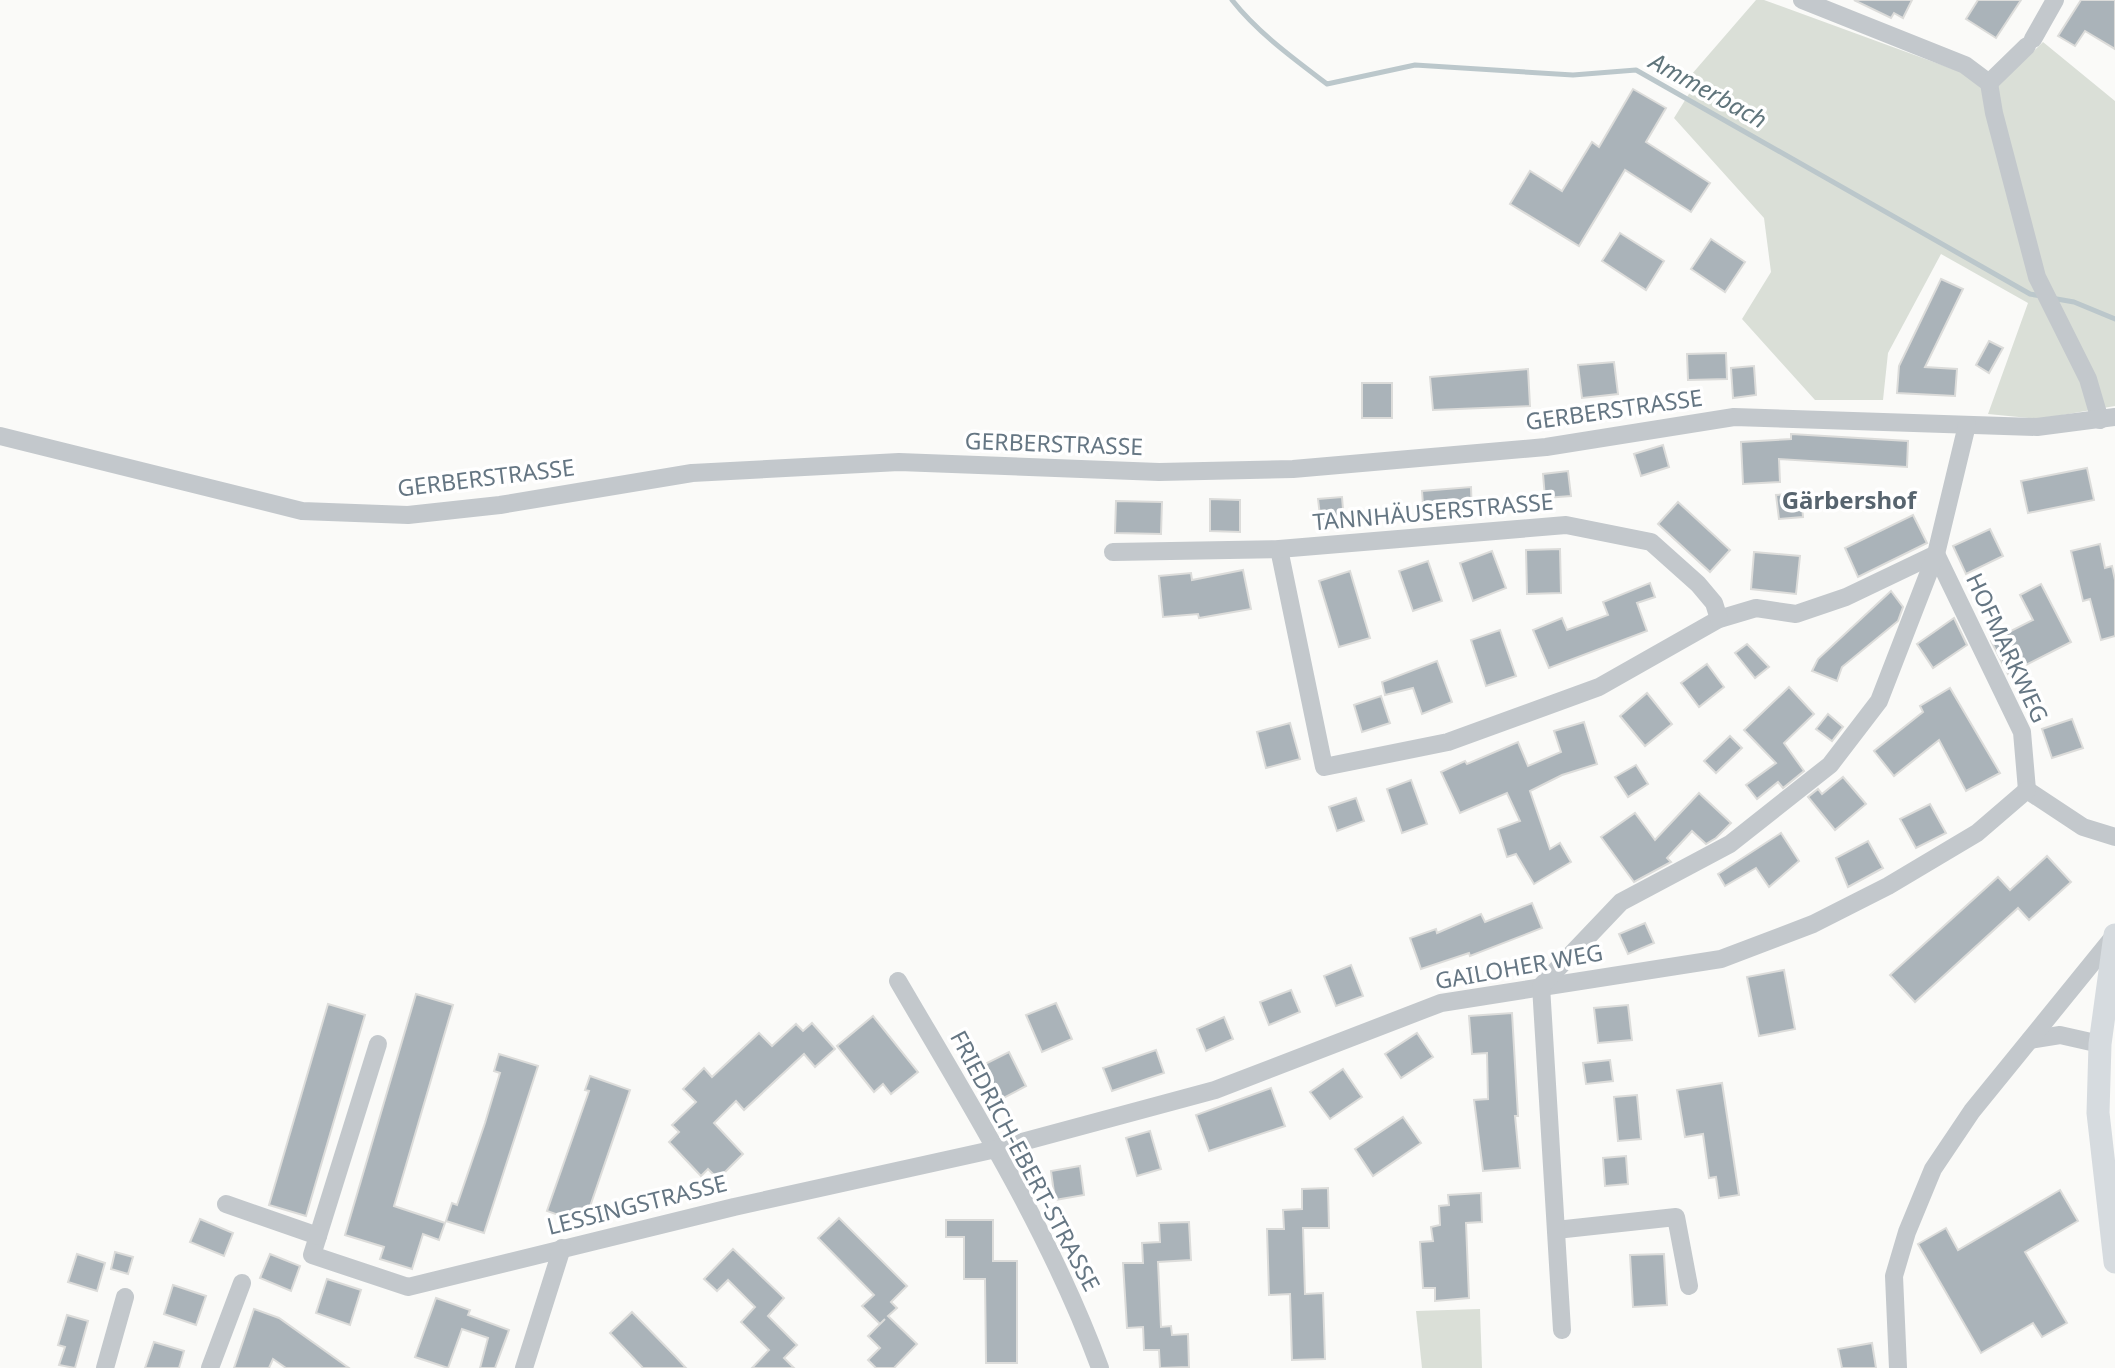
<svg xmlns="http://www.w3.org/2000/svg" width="2115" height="1368" font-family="'Noto Sans',sans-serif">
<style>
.green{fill:#dadfd7}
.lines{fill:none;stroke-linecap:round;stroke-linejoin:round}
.stream{stroke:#bbc7cb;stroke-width:5}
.building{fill:#aab3b9;stroke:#dcdcda;stroke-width:2}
.minor{stroke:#c3c8cc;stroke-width:18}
.major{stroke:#d6dbdf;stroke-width:23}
.labels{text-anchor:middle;stroke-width:7;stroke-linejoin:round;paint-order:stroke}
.street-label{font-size:23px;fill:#657683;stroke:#fff}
.water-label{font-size:24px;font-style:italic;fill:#60757c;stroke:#fff}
.neighbourhood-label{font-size:24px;font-weight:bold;fill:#57646e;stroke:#fff}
</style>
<rect width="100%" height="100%" fill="#fafaf8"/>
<!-- green -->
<g class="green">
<path d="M1756,0H1764L1961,72L2011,73L2043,42L2115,101V406L2039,419L1988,414L2028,303L1941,254L1888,353L1883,400H1815L1742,319L1771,272L1764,218L1674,118L1692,89L1685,82Z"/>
<path d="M1480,1309L1482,1368H1422L1416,1311Z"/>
</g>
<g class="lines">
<!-- stream -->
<g class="stream">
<path d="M1232,0C1258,33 1294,59 1327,84L1415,65L1573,75L1636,70L2030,294L2041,296"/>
<path d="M2051,298L2074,302L2115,319"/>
</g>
</g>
<!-- building -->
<g class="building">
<path d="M1854,0H1912L1903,18L1894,13L1891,18Z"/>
<path d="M1978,0H2021L1996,38L1966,19Z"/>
<path d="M2081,0H2115V49L2085,31L2075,46L2058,36Z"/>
<path d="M1633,89L1666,108L1646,142L1710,183L1691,212L1625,170L1579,246L1510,204L1530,171L1562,191L1592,142L1599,147Z"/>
<path d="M1620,233L1664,261L1646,290L1602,261Z"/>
<path d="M1711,239L1745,262L1725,292L1691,269Z"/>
<path d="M1941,279L1963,289L1925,367L1957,369L1955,396L1897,393L1899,366Z"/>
<path d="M1989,341L2003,348L1989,373L1976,365Z"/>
<path d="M1726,353L1727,379L1688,380L1687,354Z"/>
<path d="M1614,362L1618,394L1582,398L1578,365Z"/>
<path d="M1754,366L1756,395L1733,398L1731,368Z"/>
<path d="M1528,369L1530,406L1433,410L1430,377Z"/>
<rect x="1362" y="383" width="30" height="35"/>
<path d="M1791,434L1908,441L1907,467L1779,459L1780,482L1743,484L1741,442L1791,439Z"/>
<path d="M1663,445L1669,467L1641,476L1634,454Z"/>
<path d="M2087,468L2094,500L2028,513L2021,481Z"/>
<path d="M1568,471L1571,496L1545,498L1543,474Z"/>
<path d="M1471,487L1472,515L1424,518L1422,491Z"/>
<path d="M1801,493L1803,517L1779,519L1776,495Z"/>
<path d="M1342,497L1344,521L1321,524L1318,499Z"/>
<path d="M1210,499L1240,500V532L1210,531Z"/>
<path d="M1116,501L1162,502L1161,534L1115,533Z"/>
<path d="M1678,502L1730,550L1710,572L1658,524Z"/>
<path d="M1913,515L1927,543L1858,577L1845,548Z"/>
<path d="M1990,529L2003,556L1966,574L1953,546Z"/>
<path d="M2100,544L2105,568L2112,566L2115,580V636L2101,640L2090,599L2083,601L2071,551Z"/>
<path d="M1560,549L1561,593L1527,594L1526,550Z"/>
<path d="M1492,551L1506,588L1473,601L1460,563Z"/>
<path d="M1754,552L1800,556L1796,594L1751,589Z"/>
<path d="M1428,561L1442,601L1413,611L1399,571Z"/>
<path d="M1243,570L1251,609L1199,618L1198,614L1163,617L1159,576L1191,573L1192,580Z"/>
<path d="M1350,571L1370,638L1339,647L1319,581Z"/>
<path d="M1650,583L1655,597L1637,603L1647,631L1549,668L1533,630L1562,618L1567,630L1608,615L1603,602Z"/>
<path d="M2041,584L2071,642L2008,674L1991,641L2033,620L2020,595Z"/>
<path d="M1891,591L1903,607L1898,621L1842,667L1837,681L1812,671L1818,659Z"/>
<path d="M1954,618L1967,645L1933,668L1917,644Z"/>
<path d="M1500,630L1516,676L1486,686L1471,640Z"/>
<path d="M1747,644L1769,667L1755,678L1735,653Z"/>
<path d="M1437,661L1452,702L1422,714L1413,688L1385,695L1382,682Z"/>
<path d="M1707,664L1724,687L1699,707L1681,683Z"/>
<path d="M1789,687L1814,714L1784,743L1804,771L1783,788L1778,782L1757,799L1746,785L1776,763L1744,730Z"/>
<path d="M1950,688L2000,773L1966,791L1939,740L1894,776L1874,751L1923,712L1920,706Z"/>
<path d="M1647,693L1672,724L1645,746L1620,716Z"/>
<path d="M1381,696L1390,723L1362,732L1354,705Z"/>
<path d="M1828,714L1843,727L1832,741L1816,729Z"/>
<path d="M2072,719L2083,748L2052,758L2042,729Z"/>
<path d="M1584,722L1597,764L1562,775L1530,791L1550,849L1560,843L1571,862L1534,884L1516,854L1507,857L1498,829L1520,821L1507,793L1460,813L1441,772L1465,761L1467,764L1518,742L1528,766L1561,752L1554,731Z"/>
<path d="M1290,723L1300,759L1266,768L1257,732Z"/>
<path d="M1730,736L1742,748L1716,773L1704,761Z"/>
<path d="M1636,765L1648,784L1628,797L1615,777Z"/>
<path d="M1843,777L1866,804L1835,830L1808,797L1818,789L1822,794Z"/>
<path d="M1411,780L1427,824L1402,833L1387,789Z"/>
<path d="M1699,793L1731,823L1716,838L1706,844L1692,831L1667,858L1671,862L1634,882L1601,837L1635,813L1655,840Z"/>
<path d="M1356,798L1364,821L1337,831L1329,807Z"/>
<path d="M1930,804L1946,833L1916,848L1900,819Z"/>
<path d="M1781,833L1799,861L1769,887L1756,868L1725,886L1718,874Z"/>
<path d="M1868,841L1883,868L1848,887L1836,858Z"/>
<path d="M2047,856L2071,882L2029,920L2018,908L1915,1002L1890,975L1998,877L2010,890Z"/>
<path d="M1532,903L1542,928L1470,956L1469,953L1421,969L1410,938L1436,929L1437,933L1481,914L1485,922Z"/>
<path d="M1645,923L1654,943L1628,954L1619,934Z"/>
<path d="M1351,965L1363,996L1336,1006L1324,976Z"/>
<path d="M1784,970L1795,1029L1759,1036L1747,977Z"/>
<path d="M1291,990L1300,1012L1269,1025L1260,1002Z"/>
<path d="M416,994L453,1005L394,1206L445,1223L439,1240L423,1234L412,1269L380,1259L384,1247L345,1235Z"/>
<path d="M1056,1003L1072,1039L1042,1052L1026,1015Z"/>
<path d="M328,1004L365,1015L306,1216L269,1205Z"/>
<path d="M1628,1005L1632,1040L1598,1043L1594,1008Z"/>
<path d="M1512,1013L1518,1116H1515L1520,1168L1483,1171L1474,1100L1488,1099L1487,1053L1472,1054L1469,1016Z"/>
<path d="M873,1016L918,1072L891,1094L883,1084L874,1092L837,1046Z"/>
<path d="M1224,1017L1233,1039L1206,1051L1197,1029Z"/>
<path d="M812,1023L835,1049L815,1067L804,1054L744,1110L736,1101L714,1123L743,1154L718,1179L708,1169L701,1176L669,1142L679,1132L672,1125L696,1102L683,1089L704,1068L712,1077L759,1033L772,1046L796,1024L803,1031Z"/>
<path d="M1417,1033L1433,1057L1401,1078L1385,1054Z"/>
<path d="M1156,1050L1164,1073L1112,1091L1103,1068Z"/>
<path d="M1009,1052L1026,1086L996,1102L979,1067Z"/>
<path d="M499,1054L538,1066L484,1233L446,1221L452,1203L457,1205L485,1123L500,1073L494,1071Z"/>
<path d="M1610,1060L1613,1081L1586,1084L1583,1063Z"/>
<path d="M1343,1069L1362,1097L1330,1119L1310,1092Z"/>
<path d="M590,1076L630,1090L584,1224L547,1211L589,1091L585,1090Z"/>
<path d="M1722,1083L1739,1195L1719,1198L1716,1177L1709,1178L1703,1134L1685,1137L1677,1090Z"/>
<path d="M1271,1088L1285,1126L1209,1151L1196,1115Z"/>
<path d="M1637,1095L1641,1139L1618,1141L1614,1097Z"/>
<path d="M1403,1117L1421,1143L1373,1176L1355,1149Z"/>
<path d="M1150,1131L1161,1169L1137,1176L1126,1138Z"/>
<path d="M1626,1156L1628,1184L1605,1186L1603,1158Z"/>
<path d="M1080,1166L1084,1195L1055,1200L1051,1171Z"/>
<path d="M1328,1188L1329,1228H1303L1305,1294L1323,1293L1325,1359L1292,1360L1290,1294L1269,1295L1267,1229H1284L1283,1210L1302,1209V1189Z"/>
<path d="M2060,1190L2078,1221L2025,1252L2067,1323L2042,1337L2033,1323L1981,1353L1918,1244L1946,1228L1958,1250Z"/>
<path d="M1481,1193L1482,1222L1466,1223L1469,1298L1435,1301V1288H1423L1420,1242L1433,1241L1431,1227L1440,1225L1439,1206L1449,1205L1448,1195Z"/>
<path d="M839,1218L907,1286L891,1302L897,1308L888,1316L917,1344L894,1368H876L868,1360L880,1348L868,1336L885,1319L880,1324L862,1306L874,1295L818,1238Z"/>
<path d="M200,1219L233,1233L224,1256L190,1242Z"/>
<path d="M946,1220H993V1261H1017V1363H986L985,1279H964V1237H946Z"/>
<path d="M1189,1222L1191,1260L1158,1262L1161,1327L1171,1326L1172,1335L1188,1334L1189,1367L1160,1368L1159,1350H1144L1143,1327L1127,1328L1123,1263H1143L1142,1243L1160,1242L1159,1223Z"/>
<path d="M733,1249L784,1298L768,1316L797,1345L784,1358L794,1368H752L769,1350L741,1322L755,1307L728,1280L717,1291L704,1279Z"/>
<path d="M115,1252L133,1257L128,1274L111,1269Z"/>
<path d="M77,1254L105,1263L97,1291L68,1282Z"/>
<path d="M270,1254L300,1266L291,1291L260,1278Z"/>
<path d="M1664,1254L1667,1305L1633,1307L1630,1255Z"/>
<path d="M327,1279L361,1290L350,1325L316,1313Z"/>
<path d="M173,1285L206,1296L196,1325L164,1314Z"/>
<path d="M436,1298L470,1310L468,1315L509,1330L495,1368H480L488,1338L462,1329L448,1368L415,1357Z"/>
<path d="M254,1309L279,1318L349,1368H286L273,1359L269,1368H234Z"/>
<path d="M632,1312L675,1356L686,1368H643L610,1333Z"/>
<path d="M67,1315L88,1321L75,1368L59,1365L65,1347L58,1345Z"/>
<path d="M154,1342L184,1351L179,1368H145Z"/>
<path d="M1872,1343L1876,1368H1842L1838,1349Z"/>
</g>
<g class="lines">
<!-- minor -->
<g class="minor">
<path d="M1802,0L1965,65L1989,83L1994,113L2037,277L2088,379L2100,420"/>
<path d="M2033,39L2055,0"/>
<path d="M1989,83L2027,46"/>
<path d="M0,436L302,511L408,515L500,505L692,473L899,462L1159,472L1293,469L1546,447L1734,417L2037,427L2115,417"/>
<path d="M1279,549L1324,767L1448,742L1599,687L1719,619L1756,608L1796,614L1846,597L1936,554"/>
<path d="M1113,552L1279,549L1566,525L1651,542L1698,584L1714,603L1719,619"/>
<path d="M1936,554L2022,732L2027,790"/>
<path d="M2027,790L2083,827L2115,837"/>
<path d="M898,981C971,1106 1050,1232 1100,1368"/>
<path d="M2030,1040L2060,1035L2100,1044"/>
<path d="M226,1204L318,1236L312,1255L408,1287L734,1207L996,1149L1215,1090L1441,1003L1721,959L1813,924L1888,886L1977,833L2027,790"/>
<path d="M1556,1230L1676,1217L1689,1286"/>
<path d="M318,1236L378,1044"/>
<path d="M1562,1330L1541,986L1621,902L1730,844L1830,765L1879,701L1936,554L1967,425"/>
<path d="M105,1368L125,1297"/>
<path d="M210,1368L242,1283"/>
<path d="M524,1368L562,1248"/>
<path d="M1898,1368L1894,1276L1907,1232L1933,1169L1972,1111L2115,935"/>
</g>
<!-- major -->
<path class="major" d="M2115,935L2100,1044L2098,1113L2115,1262"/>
</g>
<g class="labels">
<!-- street labels -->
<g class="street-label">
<text transform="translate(1614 410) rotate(-8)" y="8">GERBERSTRASSE</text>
<text transform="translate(1054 444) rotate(2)" y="8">GERBERSTRASSE</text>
<text transform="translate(486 478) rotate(-7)" y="8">GERBERSTRASSE</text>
<text transform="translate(1433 512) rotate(-5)" y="8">TANNHÄUSERSTRASSE</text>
<text transform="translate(2007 648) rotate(65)" y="8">HOFMARKWEG</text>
<text transform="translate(1519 967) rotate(-10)" y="8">GAILOHER WEG</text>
<text transform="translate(1025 1161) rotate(62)" y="8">FRIEDRICH-EBERT-STRASSE</text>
<text transform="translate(637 1205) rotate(-14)" y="8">LESSINGSTRASSE</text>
</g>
<!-- water labels -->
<g class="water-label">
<text transform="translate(1708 91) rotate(29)" y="8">Ammerbach</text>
</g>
<!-- neighbourhood labels -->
<g class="neighbourhood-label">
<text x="1849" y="509">Gärbershof</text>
</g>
</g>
</svg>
